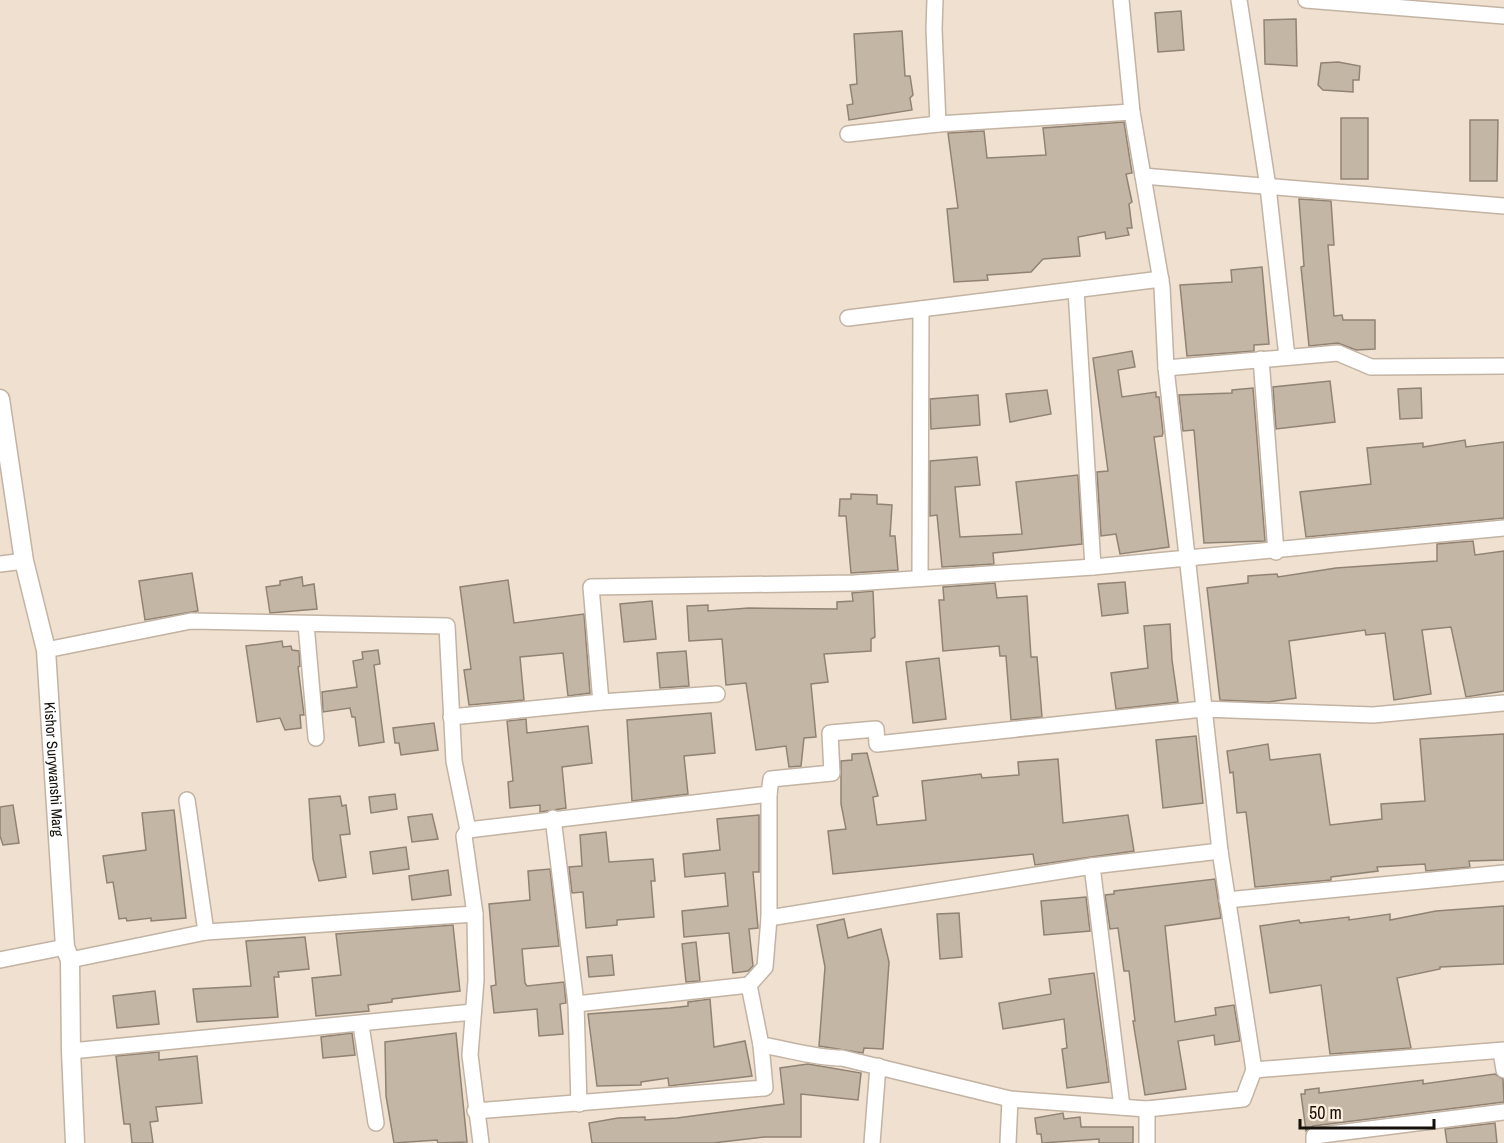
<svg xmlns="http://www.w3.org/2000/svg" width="1504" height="1143" font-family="'Archivo Narrow',sans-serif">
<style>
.building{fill:#c4b6a5;stroke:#918374;stroke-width:1.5}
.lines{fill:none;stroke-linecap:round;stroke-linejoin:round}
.minor-casing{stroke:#c2b3a3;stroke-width:18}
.tertiary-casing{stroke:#c2b3a3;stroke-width:21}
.minor{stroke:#fff;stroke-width:15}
.tertiary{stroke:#fff;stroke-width:18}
.labels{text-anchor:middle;stroke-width:5;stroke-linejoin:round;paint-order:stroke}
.street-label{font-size:15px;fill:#15100a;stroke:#fdeddc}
</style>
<rect width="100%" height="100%" fill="#efe0cf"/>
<!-- building -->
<g class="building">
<path d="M1181,11L1184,50L1158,52L1155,13Z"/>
<path d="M1296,19L1297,66L1265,64L1264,20Z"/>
<path d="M902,31L905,76H910L913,95L910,98L912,110L849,120L847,105L853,104L850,85L857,84L854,34Z"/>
<path d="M1338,62L1360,66L1359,80H1353V92L1323,90L1318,85L1321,63Z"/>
<rect x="1341" y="118" width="27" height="61"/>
<path d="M1470,120H1498L1497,181H1470Z"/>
<path d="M1124,122L1132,173L1126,174L1132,202L1129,204L1132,228H1127L1129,235L1106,239L1105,232L1078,237L1080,256L1043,259L1031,272L987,275L988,280L954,282L947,209L958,208L948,133L984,131L987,158L1046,155L1043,128Z"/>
<path d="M1299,199L1331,201L1334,245H1328L1334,316L1342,315L1343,320H1375V349L1356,350L1338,343L1309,346L1301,267L1304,266Z"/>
<path d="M1262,267L1269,344L1254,345V351L1187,356L1180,285L1232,282L1231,270Z"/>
<path d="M1132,351L1135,367L1118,370L1122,397L1156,392V397H1159L1163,433L1162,436L1154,437L1169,547L1120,554L1116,534L1101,536L1097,472L1108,471L1093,358Z"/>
<path d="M1330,381L1335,422L1276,429L1273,387Z"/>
<path d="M1253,388L1265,541L1204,543L1194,430L1183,431L1179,395L1232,393V390Z"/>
<path d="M1421,388L1422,418L1400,419L1398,389Z"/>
<path d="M1047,390L1051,414L1010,422L1006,394Z"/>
<path d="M978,395L980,425L931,429L930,399Z"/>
<path d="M1465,440L1466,447L1504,442V518L1306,537L1300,492L1371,484L1367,448L1423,443V447Z"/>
<path d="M977,457L980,485L955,487L960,537L1022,534L1016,482L1078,475L1082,544L993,553L994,564L942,567L937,515L930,516V461Z"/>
<path d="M851,494L877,495V504L892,505L890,536H895L898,570L851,573L846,516H839L840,499H851Z"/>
<path d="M1473,541L1475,555L1504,551V691L1466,697L1451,627L1422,630L1431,694L1394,700L1385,633L1366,635L1365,630L1289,641L1296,698L1268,702L1220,700L1207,588L1248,583V576L1277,574L1278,577L1336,568L1437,561V544Z"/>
<path d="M192,573L198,611L145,620L139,581Z"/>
<path d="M302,577L303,586L314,584L317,609L270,613L266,587L280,585V581Z"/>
<path d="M508,580L514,623L584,614L590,693L568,696L563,653L520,657L524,700L469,705L464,670L471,669L460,587Z"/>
<path d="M1125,582L1128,613L1102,616L1098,584Z"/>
<path d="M995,583L997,598L1027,596L1031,657H1037L1042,717L1011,720L1006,656H1000L999,646L943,651L939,600H944L943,587Z"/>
<path d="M873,591L875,637L871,639V651L824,654L828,682L811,684L816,737L804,738L801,766L789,767L786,746L756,750L746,683L726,685L722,639L689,641L687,606L708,605V611L749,608L837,609V602L853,601L852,593Z"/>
<path d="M652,601L656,639L624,642L620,604Z"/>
<path d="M1170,624L1172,660L1178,702L1116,709L1111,673L1148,668L1144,626Z"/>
<path d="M282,641L283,647L291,646L292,650L299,651L300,666L298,667L304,715H300L301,728L285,730L280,718L257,722L246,646Z"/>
<path d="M378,650L380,664L374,665L384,742L359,746L355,717H352L350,708L323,712L322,692L357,687L353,661L363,659L362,652Z"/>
<path d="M686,651L689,686L660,688L657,653Z"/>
<path d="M939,658L946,719L913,723L906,662Z"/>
<path d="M711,713L715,753L684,756L688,794L632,801L627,720Z"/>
<path d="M526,719L527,733L588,726L592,763L562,767L566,808L540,812V805L510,808L508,782L513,781L507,721Z"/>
<path d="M434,723L438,750L401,755L399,743H395L393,728Z"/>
<path d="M1504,734V860L1469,861L1470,867L1426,871L1425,864L1377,867L1378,871L1331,877V880L1255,887L1246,812L1237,813L1233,772L1230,773L1227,751L1268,744L1270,760L1320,754L1330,825L1382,819L1381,804L1425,801L1420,739Z"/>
<path d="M1196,736L1203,803L1163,808L1156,740Z"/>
<path d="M867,753L878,796L873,797L877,825L926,820L922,781L981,774L982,778L1019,775L1018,762L1058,759L1063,823L1128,815L1134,851L1035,865L1033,854L833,874L828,831L846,829L841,804V761L852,760V754Z"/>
<path d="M395,794L397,809L371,813L369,797Z"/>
<path d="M340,796L342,806L346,805L350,834L340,835L346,877L319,881L313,859L309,799Z"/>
<path d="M13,805L19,843L3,845L0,836V807Z"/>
<path d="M174,810L186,918L151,921V918L127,921L126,918L119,919L113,882L107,883L103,856L146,850L142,813Z"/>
<path d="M432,814L438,839L412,842L408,817Z"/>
<path d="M759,815V872H753L758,928L749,929L753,966L748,971L733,973L729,933L684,937L682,911L728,906L725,873L685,877L683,854L720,850L717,819Z"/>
<path d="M606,832L609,862L653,859L655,881H651L654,917L617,920V925L586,928L583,892L572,893L569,867L582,866L580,835Z"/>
<path d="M406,847L409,869L373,874L370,852Z"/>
<path d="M550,869L559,946L522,949L525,983L527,986L564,982L566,1003L560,1004L563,1034L539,1036L537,1009L494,1013L491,986L496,985L489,904L530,900L528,871Z"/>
<path d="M448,870L451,895L412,900L409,876Z"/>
<path d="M1215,879L1221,918L1165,926L1175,1022L1216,1015L1215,1008L1234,1005L1240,1041L1215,1045L1214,1035L1178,1041L1186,1089L1145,1095L1133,1021H1135L1129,971H1124L1118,928L1110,929L1105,895L1114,894V891Z"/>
<path d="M1086,897L1090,931L1044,935L1041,901Z"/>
<path d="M1504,906V964L1440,967V969L1397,978L1411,1048L1330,1054L1321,985L1270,993L1260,926L1299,920L1300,923L1349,917V920L1390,914V920L1436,911Z"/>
<path d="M959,913L962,957L940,959L937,914Z"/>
<path d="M844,919L848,938L881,929L889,962L883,1049L864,1048L863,1053L819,1046L825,967L817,925Z"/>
<path d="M453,925L460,991L392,999V1002L368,1005L369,1011L316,1016L312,978L341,975L336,934Z"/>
<path d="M305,937L309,969L278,972L279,977H274L278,1017L197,1022L193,989L251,986L246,941Z"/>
<path d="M696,942L700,981L686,982L682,944Z"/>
<path d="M612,955L614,975L589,977L587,957Z"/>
<path d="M1094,973L1109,1082L1067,1088L1062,1049L1067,1048L1064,1019L1003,1029L999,1003L1051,994L1049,979Z"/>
<path d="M155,991L159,1024L117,1028L113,996Z"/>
<path d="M710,999L714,1047L745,1041L752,1076L669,1086L668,1078L641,1082V1085L597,1086L588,1014L670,1008L688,1006V1002Z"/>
<path d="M352,1033L355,1055L323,1058L321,1037Z"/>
<path d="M456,1033L467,1142L438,1143L437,1140L394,1143L386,1096L385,1042Z"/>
<path d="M159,1052V1060L197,1056L202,1103L156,1107L158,1121L150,1122L153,1143H132L130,1124H124L116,1056Z"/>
<path d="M808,1064L861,1073L858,1100L801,1094V1137H765L713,1143H592L589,1123L618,1118L645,1117V1120L677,1118L784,1104L780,1068Z"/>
<path d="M1495,1074L1503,1079L1504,1102L1313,1126L1306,1131L1301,1094H1305V1090L1319,1088V1093L1423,1080V1084Z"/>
<path d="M1063,1113L1064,1119L1080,1117L1081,1127H1133V1143H1099V1139L1042,1143L1041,1134H1037L1035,1118Z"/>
<path d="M1495,1123L1497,1143H1447L1445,1129Z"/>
</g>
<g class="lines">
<defs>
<g id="minor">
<path d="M935,0L934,29L938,124"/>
<path d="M1121,0L1132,112L1162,287L1166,368L1220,851L1254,1070L1504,1050"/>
<path d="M1239,0L1268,187L1287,357"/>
<path d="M1306,0L1504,16"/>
<path d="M848,134L938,124L1132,112"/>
<path d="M1143,176L1504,206"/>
<path d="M1076,290L1093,567"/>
<path d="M848,318L1161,279"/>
<path d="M1261,359L1276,552"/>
<path d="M1166,368L1338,353L1371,367L1504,366"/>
<path d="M0,564L24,561"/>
<path d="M920,578L921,309"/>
<path d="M306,624L316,738"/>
<path d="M46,650L191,621L447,626L454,761L468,830L464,836L475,914L476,980L470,1055L481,1143"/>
<path d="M601,702L591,587L854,583L1093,567L1504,528"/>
<path d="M451,717L601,702L717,694"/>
<path d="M769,794V918L765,967L749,985L761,1045C787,1049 815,1058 842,1058L1010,1099L1147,1109V1143"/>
<path d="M187,800L206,932"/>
<path d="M553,818L576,1004"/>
<path d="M468,830L769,794L771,779L832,773L830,733L876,729L877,744L1203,709L1373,715L1504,703"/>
<path d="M1092,866L1122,1107"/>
<path d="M1227,900L1504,873"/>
<path d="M769,918L1092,866L1220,851"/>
<path d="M0,960L65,947"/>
<path d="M70,960L206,932L475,914"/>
<path d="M361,1025L376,1123"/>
<path d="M71,1051L473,1012"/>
<path d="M1501,1051L1504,1070"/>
<path d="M579,1104L576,1004L749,985"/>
<path d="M1147,1109L1243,1099L1254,1070"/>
<path d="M475,1111L765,1088L761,1045"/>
<path d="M872,1143L878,1066"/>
<path d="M1008,1143L1010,1099"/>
<path d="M1314,1143V1136L1504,1112"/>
</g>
<g id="tertiary">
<path id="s1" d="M0,399L24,561L46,650L65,947L70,960L71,1051L75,1143"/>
</g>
</defs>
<!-- minor casing -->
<use href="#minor" class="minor-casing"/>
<!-- tertiary casing -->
<use href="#tertiary" class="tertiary-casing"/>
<!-- minor -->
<use href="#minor" class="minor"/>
<!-- tertiary -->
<use href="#tertiary" class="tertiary"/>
</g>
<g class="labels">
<!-- street labels -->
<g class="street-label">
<text dy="5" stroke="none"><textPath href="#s1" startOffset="375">Kishor Surywanshi Marg</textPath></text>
</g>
</g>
<!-- scale -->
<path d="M1300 1119v9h134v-9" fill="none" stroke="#15100a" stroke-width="3"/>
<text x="1309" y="1119" font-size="18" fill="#15100a" stroke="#fdeddc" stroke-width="4.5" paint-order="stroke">50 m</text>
</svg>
